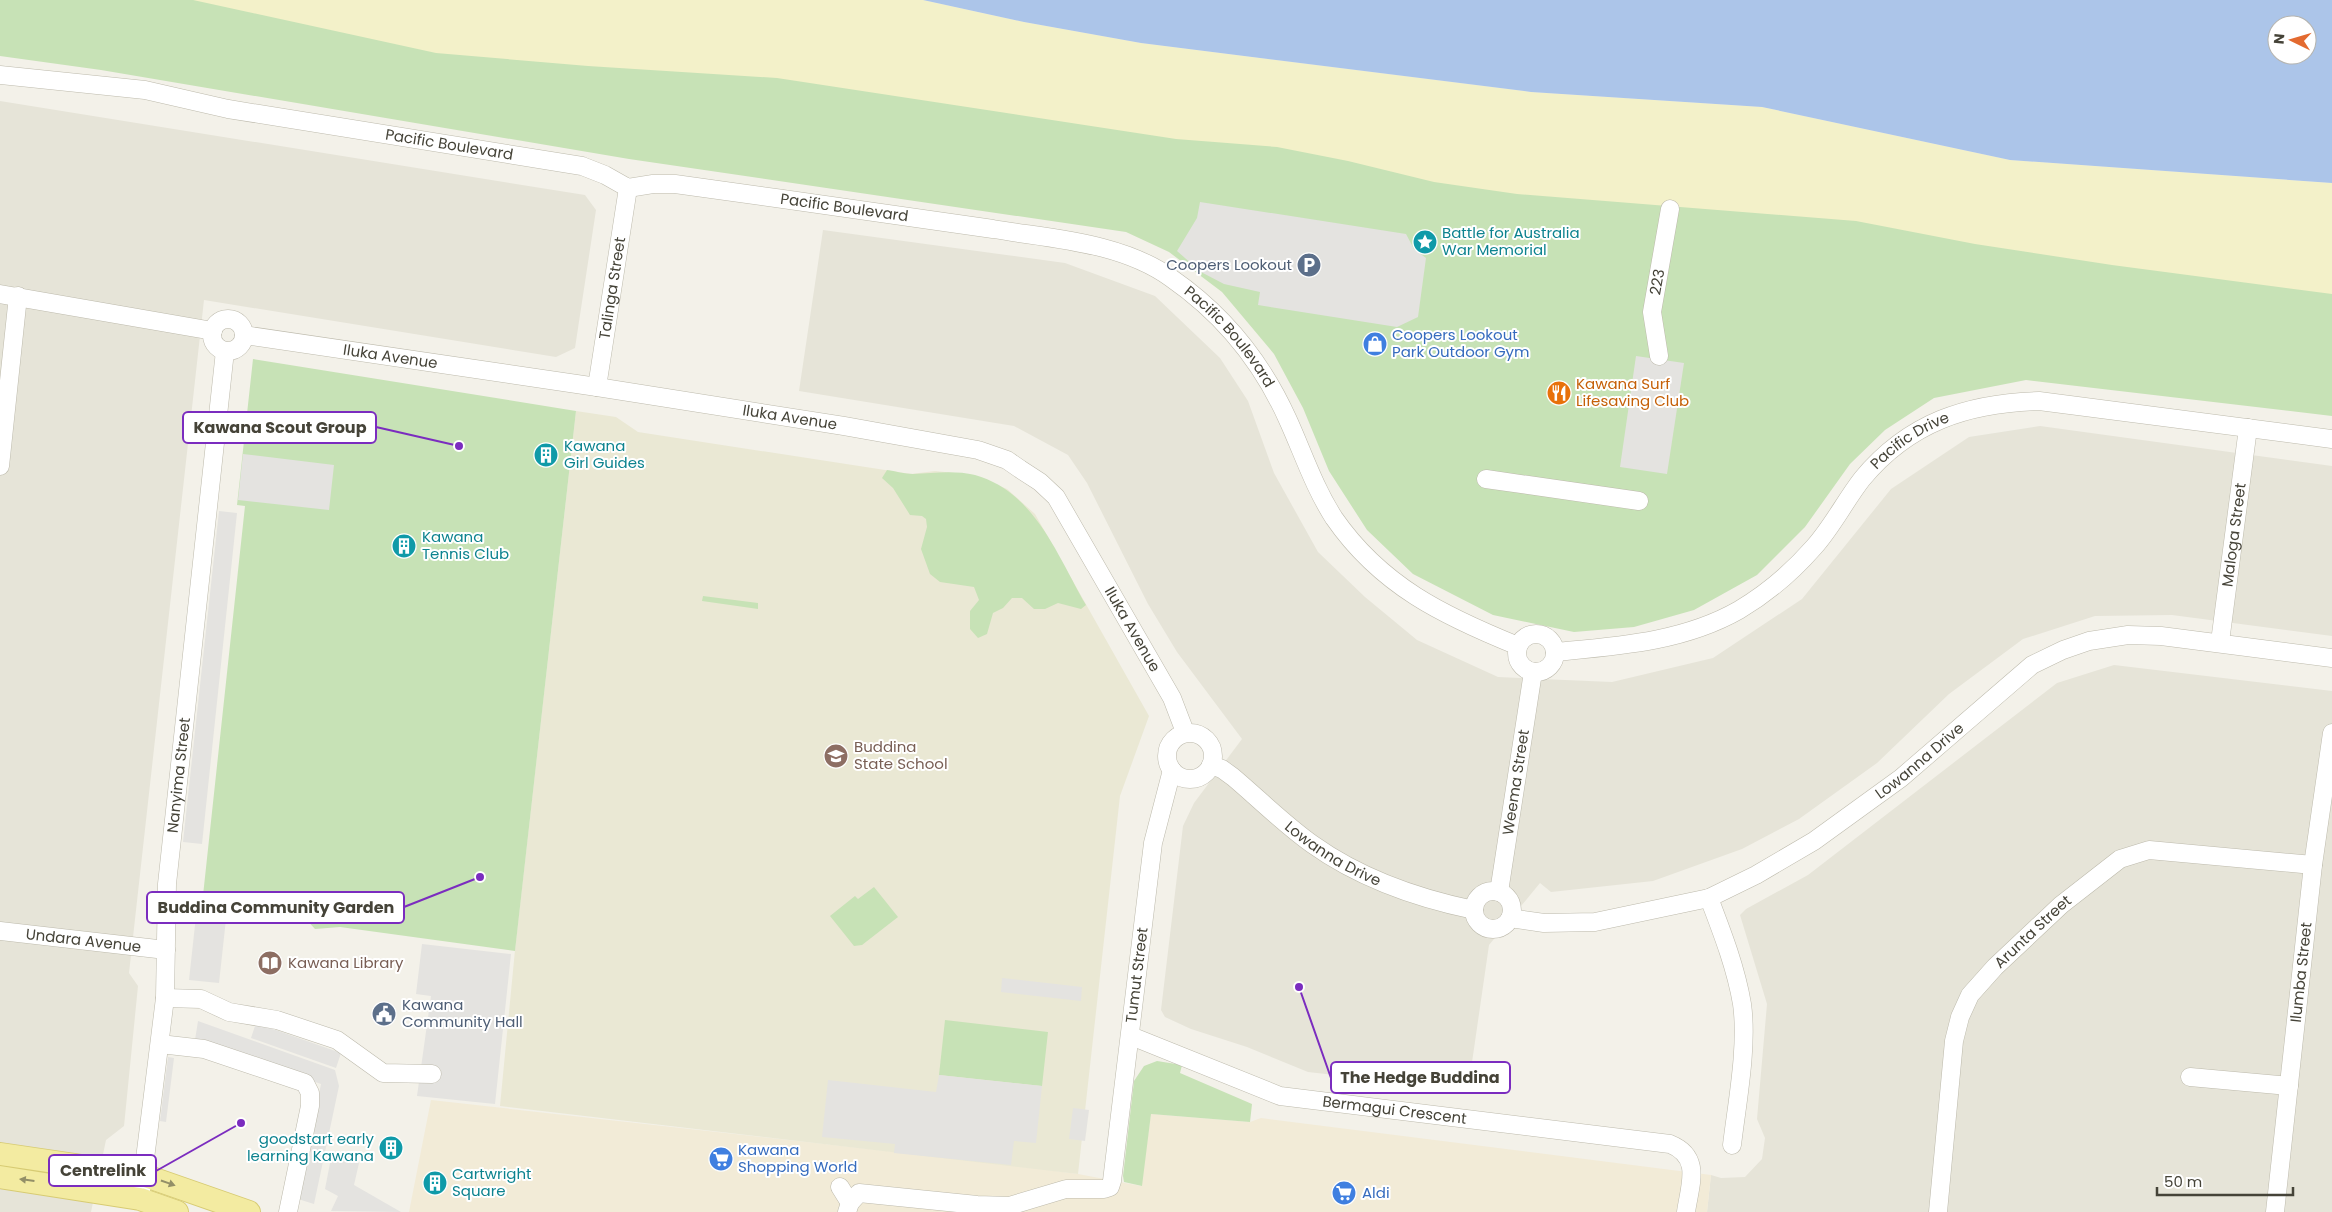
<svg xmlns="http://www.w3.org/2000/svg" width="2332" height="1212" font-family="Poppins,sans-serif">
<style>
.residential{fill:#e6e4d8}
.commercial{fill:#f2ebd7}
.education{fill:#eae8d4}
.green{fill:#c7e2b6}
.sand{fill:#f3f1c9}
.parking{fill:#e4e3e0}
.water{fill:#acc5e9;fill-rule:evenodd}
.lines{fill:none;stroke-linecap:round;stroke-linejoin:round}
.minor-casing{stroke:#bdbaac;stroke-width:19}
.major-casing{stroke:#d7cb73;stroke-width:24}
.minor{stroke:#fff;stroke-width:18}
.major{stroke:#f3eba1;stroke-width:22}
.oneway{fill:#938f67}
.labels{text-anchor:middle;stroke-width:4;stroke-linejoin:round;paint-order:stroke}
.street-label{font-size:15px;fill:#454338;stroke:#fff}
.culture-label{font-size:15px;fill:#0d838f;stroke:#fff;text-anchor:start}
.service-label{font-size:15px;fill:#4e5e75;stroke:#fff;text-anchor:end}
.shop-label{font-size:15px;fill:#366cbe;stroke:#fff;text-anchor:start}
.food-label{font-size:15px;fill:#c56008;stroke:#fff;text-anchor:start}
.education-label{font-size:15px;fill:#785e54;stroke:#fff;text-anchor:start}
.leader{fill:none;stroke:#7b2cbf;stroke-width:2}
.callout-dot{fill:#7b2cbf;stroke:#fff;stroke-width:2}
.callout{fill:#fff;stroke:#7b2cbf;stroke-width:2}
.callout-label{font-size:16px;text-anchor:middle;font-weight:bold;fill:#454338}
</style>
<rect width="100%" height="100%" fill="#f3f1e9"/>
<!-- residential -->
<g class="residential">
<path d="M0,101L585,195L596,210L575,348L556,357L204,300L129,973L138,986L124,1126L106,1140L91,1212H0Z"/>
<path d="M823,230L1065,263L1155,296L1220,358L1248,401L1274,473L1318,552L1365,597L1417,640L1498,677L1612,682L1713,658L1802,599L1891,489L1969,437L2040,426L2332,466V636L2172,615L2095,616L2023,639L1949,694L1877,763L1799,819L1742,849L1653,881L1551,892L1540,883L1489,945L1468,1090L1308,1072L1247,1047L1191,1029L1165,1017L1161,1010L1183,826L1194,803L1242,739L1177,652L1148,604L1087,483L1068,455L1014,426L799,391Z"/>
<path d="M2114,665L2332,691V1212H1707L1711,1175L1721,1178L1745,1177L1762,1159L1765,1138L1757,1119L1767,1004L1740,915L1746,909L1808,875L2057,683Z"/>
</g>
<!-- commercial -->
<path class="commercial" d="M431,1100L1011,1165L1078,1174L1141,1186L1151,1114L1250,1122L1261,1118L1711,1175L1707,1212H409Z"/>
<!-- education -->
<path class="education" d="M576,411L616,417L638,432L911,474L935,471L974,475L1007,489L1035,514L1149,716L1120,796L1078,1174L500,1106L515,950Z"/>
<!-- green -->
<g class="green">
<path d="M0,0H249L2332,275V416L2026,380L1934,398L1885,430L1850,464L1805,527L1757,575L1694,610L1634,627L1574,632L1493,615L1413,574L1367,530L1329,471L1303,408L1274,354L1222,292L1169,252L1126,232L629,159L101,70L0,56Z"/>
<path d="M253,359L576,411L515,951L340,927L315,929L306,919L252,912L243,918L201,914L245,506L237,505Z"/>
<path d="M887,470C895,471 905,474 913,474C933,473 955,470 975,475C1035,492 1057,555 1086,605L1081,609L1058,603L1045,609H1034L1022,598H1012L1003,608L993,613L987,634L978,638L970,629V611L979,600L974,587L940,582L930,574L921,549L927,527L926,519L922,516L910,515L893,488L882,478Z"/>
<path d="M703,596L758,603V609L702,601Z"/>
<path d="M874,887L898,917L862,945L854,946L830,916L855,896L858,899Z"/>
<path d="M945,1020L1048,1032L1042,1086L939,1075Z"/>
<path d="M1157,1061L1182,1065L1180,1073L1252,1104L1250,1122L1151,1114L1142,1186L1124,1182L1123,1176L1134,1081L1144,1066Z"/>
</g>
<!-- sand -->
<path class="sand" d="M193,0H923L1024,22L1141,43L1531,92L1762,107L2010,160L2332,183V294L2112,265L1975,244L1856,221L1517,194L1434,182L1348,161L1277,147L1176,139L777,78L588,66L436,53Z"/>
<!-- parking -->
<g class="parking">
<path d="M1200,202L1406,234L1414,249L1426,258L1418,317L1397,327L1258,305L1260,292L1224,284L1201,272L1177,251L1197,218Z"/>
<path d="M1636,356L1684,363L1667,474L1620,467Z"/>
<path d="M243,454L334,465L329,510L238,500Z"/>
<path d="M219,511L237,513L202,844L183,842Z"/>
<path d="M196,916L226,919L219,983L189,980Z"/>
<path d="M422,944L511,954L495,1104L417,1096L431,996L416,994Z"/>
<path d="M1002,978L1082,987L1081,1001L1001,992Z"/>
<path d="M198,1021L335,1070L339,1086L314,1204L298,1199L321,1084L195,1040Z"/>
<path d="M256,1023L341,1053L336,1068L251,1038Z"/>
<path d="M168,1057L174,1058L166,1122L160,1121Z"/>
<path d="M939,1075L1042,1086L1036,1143L1014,1141L1011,1165L894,1153L895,1144L822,1137L828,1080L936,1092Z"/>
<path d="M1073,1108L1089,1110L1085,1141L1069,1139Z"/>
<path d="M331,1158L359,1163L354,1185L401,1212L331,1211L338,1196L325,1189Z"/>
</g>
<!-- water -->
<path class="water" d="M923,0H2332V183L2010,160L1762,107L1531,92L1141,43L1024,22ZM2277,25H2307V55H2277Z"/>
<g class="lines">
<defs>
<g id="minor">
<path id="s1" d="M0,75L145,90L228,109L582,166L605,175L628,188L653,184H675C781,199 887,213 993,229C1052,239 1121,242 1171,278C1223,314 1262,362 1288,420C1303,453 1314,487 1334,518C1381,586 1444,616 1518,646"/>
<path d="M0,294L213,331"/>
<circle cx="228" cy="335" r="16"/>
<path id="s2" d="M244,335L597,387L844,426L978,450L1007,460L1020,469L1040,482L1056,497L1172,698L1185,732"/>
<path id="s3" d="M1659,356L1652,312L1670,209"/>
<path id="s4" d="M597,387L628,188"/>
<path d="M0,466L18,296"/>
<path d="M1486,479L1639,501"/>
<circle cx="1536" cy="653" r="19"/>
<path id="s5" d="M2220,642L2248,428"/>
<path id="s6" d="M1555,652C1618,646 1683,642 1739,610C1766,594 1793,571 1814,547C1832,527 1845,501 1862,479C1909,422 1968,403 2039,401L2332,439"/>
<circle cx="1190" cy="756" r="23"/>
<path id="s7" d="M1211,765L1222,769L1233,777C1259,799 1284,824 1312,844C1361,879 1416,898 1474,910"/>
<circle cx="1493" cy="910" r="19"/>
<path id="s8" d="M1499,892L1533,672"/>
<path d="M1709,898C1722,932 1736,968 1742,1004C1748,1046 1737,1103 1732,1145"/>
<path id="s9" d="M1510,918L1544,923L1595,922L1709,898L1756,875L1814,841L1901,778L2032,665L2063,650L2089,641L2128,635L2161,636L2332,658"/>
<path id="s10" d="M0,931L166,950"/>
<path d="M165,998L201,999L229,1012L277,1020L337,1040L383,1073L432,1074"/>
<path id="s11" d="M1131,1036L1280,1096L1670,1144C1702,1157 1690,1184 1686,1212"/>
<path d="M160,1044L204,1049L305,1083L310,1093V1106L288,1212"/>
<path d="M2190,1077L2289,1086"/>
<path d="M840,1187L850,1203"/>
<path id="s12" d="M140,1199L165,998L167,884L225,351"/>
<path id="s13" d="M847,1212L850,1203L859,1193L977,1205L1009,1206L1066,1189H1104L1110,1187L1112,1181L1153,843L1172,770"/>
<path id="s14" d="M1938,1212L1954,1041L1960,1017L1970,995L1995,967L2061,905L2120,859L2149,850L2313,865"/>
<path id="s15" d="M2275,1212L2313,865L2332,733"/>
</g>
<g id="major">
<path d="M0,1154L143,1175L249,1212"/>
<path d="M0,1177L140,1199L177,1212"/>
</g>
</defs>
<!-- minor casing -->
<use href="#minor" class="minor-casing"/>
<!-- major casing -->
<use href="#major" class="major-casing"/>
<!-- minor -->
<use href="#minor" class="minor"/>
<!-- major -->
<use href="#major" class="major"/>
</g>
<!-- one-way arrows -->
<defs><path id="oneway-solid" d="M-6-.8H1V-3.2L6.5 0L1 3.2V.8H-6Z" transform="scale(1.25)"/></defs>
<g class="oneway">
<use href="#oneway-solid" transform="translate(27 1180) rotate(-173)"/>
<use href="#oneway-solid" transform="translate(168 1183) rotate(19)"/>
</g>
<!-- icons -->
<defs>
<symbol id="sight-disc" viewBox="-11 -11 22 22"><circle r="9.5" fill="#0f9aa8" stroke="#fff"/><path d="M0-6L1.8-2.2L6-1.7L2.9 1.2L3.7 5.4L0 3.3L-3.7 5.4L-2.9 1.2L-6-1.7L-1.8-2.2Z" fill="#fff"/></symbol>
<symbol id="parking-disc" viewBox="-11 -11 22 22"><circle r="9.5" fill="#5c6f8a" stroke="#fff"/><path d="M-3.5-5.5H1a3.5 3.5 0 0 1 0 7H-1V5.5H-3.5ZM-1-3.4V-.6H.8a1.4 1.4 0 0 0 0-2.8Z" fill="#fff"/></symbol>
<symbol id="shop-disc" viewBox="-11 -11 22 22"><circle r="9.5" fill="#3f7fe0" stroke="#fff"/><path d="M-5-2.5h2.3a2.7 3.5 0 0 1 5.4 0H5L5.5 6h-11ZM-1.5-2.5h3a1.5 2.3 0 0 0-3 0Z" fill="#fff"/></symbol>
<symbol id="restaurant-disc" viewBox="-11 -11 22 22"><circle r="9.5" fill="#e8710a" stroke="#fff"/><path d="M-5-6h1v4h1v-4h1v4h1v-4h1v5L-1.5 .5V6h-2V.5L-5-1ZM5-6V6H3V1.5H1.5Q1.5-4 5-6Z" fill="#fff"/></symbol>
<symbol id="building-disc" viewBox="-11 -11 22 22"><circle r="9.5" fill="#0f9aa8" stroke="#fff"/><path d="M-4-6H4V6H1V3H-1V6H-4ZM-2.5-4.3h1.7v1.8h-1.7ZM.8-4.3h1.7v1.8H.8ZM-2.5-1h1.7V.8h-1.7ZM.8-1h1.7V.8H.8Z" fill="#fff"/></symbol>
<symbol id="school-disc" viewBox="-11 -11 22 22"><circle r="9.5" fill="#8d6e63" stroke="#fff"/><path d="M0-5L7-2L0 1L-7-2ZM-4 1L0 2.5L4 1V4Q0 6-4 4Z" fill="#fff"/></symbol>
<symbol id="library-disc" viewBox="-11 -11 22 22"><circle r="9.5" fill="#8d6e63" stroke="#fff"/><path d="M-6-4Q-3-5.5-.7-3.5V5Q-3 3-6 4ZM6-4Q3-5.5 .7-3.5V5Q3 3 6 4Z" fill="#fff"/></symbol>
<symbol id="civic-disc" viewBox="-11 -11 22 22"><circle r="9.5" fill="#5c6f8a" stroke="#fff"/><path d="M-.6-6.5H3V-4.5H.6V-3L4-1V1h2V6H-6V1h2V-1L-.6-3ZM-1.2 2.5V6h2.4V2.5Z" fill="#fff"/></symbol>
<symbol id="supermarket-disc" viewBox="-11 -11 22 22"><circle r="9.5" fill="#3f7fe0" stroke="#fff"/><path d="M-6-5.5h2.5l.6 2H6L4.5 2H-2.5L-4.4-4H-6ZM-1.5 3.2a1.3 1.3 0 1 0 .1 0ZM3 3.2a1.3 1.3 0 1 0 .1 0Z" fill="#fff"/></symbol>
</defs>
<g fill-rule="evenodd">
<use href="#sight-disc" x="1411" y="228" width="28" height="28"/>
<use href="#parking-disc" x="1295" y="251" width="28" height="28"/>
<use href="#shop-disc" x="1361" y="330" width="28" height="28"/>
<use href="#restaurant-disc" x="1545" y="379" width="28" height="28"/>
<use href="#building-disc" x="532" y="441" width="28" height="28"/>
<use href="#building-disc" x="390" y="532" width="28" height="28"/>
<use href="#school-disc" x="822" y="742" width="28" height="28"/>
<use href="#library-disc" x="256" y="949" width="28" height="28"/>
<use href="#civic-disc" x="370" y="1000" width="28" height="28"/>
<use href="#building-disc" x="377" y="1134" width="28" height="28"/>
<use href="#supermarket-disc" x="707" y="1145" width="28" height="28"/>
<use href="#building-disc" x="421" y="1169" width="28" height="28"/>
<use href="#supermarket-disc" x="1330" y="1179" width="28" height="28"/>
</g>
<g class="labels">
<!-- street labels -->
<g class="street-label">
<text dy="5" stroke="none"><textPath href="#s1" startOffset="455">Pacific Boulevard</textPath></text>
<text dy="5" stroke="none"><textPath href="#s1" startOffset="859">Pacific Boulevard</textPath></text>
<text dy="5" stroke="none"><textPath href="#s3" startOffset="75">223</textPath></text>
<text dy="5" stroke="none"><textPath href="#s4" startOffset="100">Talinga Street</textPath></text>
<text dy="5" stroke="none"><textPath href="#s1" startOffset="1279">Pacific Boulevard</textPath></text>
<text dy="5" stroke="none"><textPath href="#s2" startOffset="148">Iluka Avenue</textPath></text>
<text dy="5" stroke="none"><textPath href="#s2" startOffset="552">Iluka Avenue</textPath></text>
<text dy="5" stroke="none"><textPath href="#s6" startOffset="434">Pacific Drive</textPath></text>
<text dy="5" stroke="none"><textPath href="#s5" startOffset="108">Maloga Street</textPath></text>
<text dy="5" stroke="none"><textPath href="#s2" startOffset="988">Iluka Avenue</textPath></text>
<text dy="5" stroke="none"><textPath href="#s9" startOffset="454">Lowanna Drive</textPath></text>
<text dy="5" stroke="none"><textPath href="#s12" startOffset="426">Nanyima Street</textPath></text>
<text dy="5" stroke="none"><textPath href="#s8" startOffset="111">Weema Street</textPath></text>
<text dy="5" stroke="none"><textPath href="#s7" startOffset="152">Lowanna Drive</textPath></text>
<text dy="5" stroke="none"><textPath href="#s14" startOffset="310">Arunta Street</textPath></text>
<text dy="5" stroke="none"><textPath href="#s10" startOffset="84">Undara Avenue</textPath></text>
<text dy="5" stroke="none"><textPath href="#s15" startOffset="241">Ilumba Street</textPath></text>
<text dy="5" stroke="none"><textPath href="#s13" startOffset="491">Tumut Street</textPath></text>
<text dy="5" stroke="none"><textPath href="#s11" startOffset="276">Bermagui Crescent</textPath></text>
</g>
<!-- culture labels -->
<g class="culture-label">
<text x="1442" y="238">Battle for Australia<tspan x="1442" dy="17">War Memorial</tspan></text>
<text x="564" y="451">Kawana<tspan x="564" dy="17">Girl Guides</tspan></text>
<text x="422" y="542">Kawana<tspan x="422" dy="17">Tennis Club</tspan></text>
<text x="374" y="1144" text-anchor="end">goodstart early<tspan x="374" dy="17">learning Kawana</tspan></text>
<text x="452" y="1179">Cartwright<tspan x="452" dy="17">Square</tspan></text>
</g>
<!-- service labels -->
<g class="service-label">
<text x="1292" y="270">Coopers Lookout</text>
<text x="402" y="1010" text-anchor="start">Kawana<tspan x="402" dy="17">Community Hall</tspan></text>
</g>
<!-- shop labels -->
<g class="shop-label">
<text x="1392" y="340">Coopers Lookout<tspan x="1392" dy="17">Park Outdoor Gym</tspan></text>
<text x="738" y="1155">Kawana<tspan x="738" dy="17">Shopping World</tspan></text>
<text x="1362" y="1198">Aldi</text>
</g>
<!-- food labels -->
<g class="food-label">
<text x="1576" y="389">Kawana Surf<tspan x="1576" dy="17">Lifesaving Club</tspan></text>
</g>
<!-- education labels -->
<g class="education-label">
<text x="854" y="752">Buddina<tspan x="854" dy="17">State School</tspan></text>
<text x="288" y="968">Kawana Library</text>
</g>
</g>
<!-- callouts -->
<path class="leader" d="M459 446L376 427M480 877L404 907M1299 987L1331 1078M241 1123L156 1171"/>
<g class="callout-dot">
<circle cx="459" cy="446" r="5"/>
<circle cx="480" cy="877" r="5"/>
<circle cx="1299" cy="987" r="5"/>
<circle cx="241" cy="1123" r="5"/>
</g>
<g class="callout">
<rect x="183" y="412" width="193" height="31" rx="5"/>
<rect x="147" y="892" width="257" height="31" rx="5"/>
<rect x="1331" y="1062" width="179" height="31" rx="5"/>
<rect x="49" y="1155" width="107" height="31" rx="5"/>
</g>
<g class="callout-label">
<text x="280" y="433">Kawana Scout Group</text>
<text x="276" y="913">Buddina Community Garden</text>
<text x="1420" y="1083">The Hedge Buddina</text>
<text x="103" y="1176">Centrelink</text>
</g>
<!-- north arrow -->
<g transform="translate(2292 40) rotate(275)"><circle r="24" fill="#ffffff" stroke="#b5b4af"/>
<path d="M0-4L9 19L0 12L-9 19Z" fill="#e36a30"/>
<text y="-8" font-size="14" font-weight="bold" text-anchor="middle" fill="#454338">N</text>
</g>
<!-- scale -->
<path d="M2157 1187v8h136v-8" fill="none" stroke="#454338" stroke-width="2.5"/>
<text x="2164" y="1187" font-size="15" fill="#454338" stroke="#ffffff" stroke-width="4" paint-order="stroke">50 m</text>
</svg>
